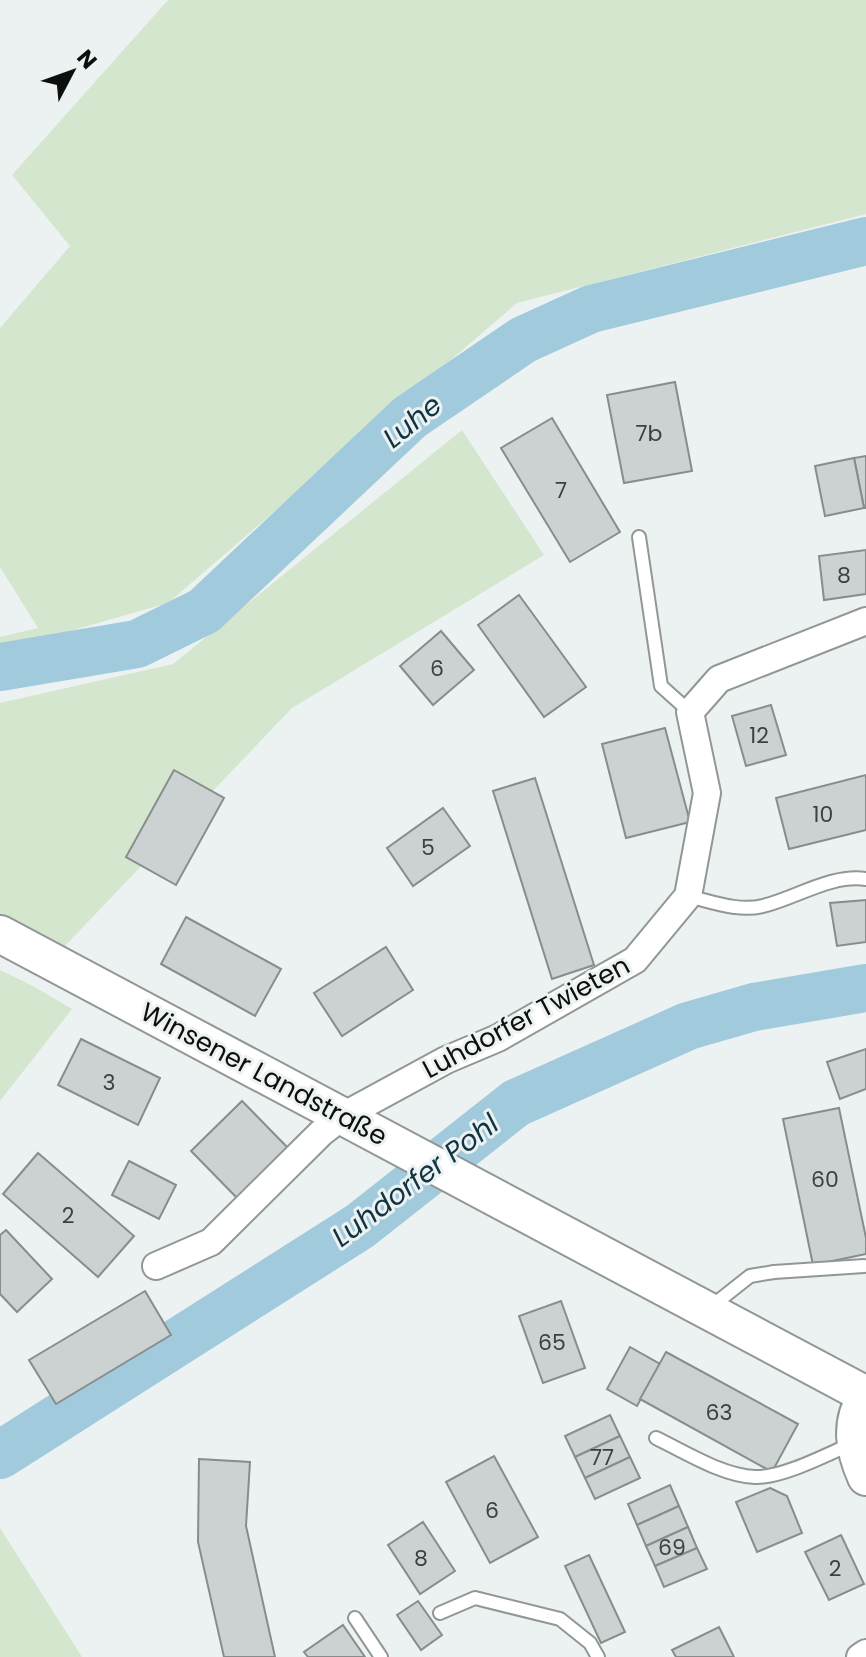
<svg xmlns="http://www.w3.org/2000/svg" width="866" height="1657" font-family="Poppins,sans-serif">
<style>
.green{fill:#d4e6ce}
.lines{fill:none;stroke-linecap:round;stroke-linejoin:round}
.river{stroke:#a2cadd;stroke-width:48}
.building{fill:#ccd1d2;stroke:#878d8d;stroke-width:2}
.lane-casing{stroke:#929796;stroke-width:16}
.street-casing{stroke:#929796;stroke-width:30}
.secondary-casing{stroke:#929796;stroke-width:40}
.lane{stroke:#fff;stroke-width:12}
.street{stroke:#fff;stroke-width:26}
.secondary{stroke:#fff;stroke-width:36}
.labels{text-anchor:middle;stroke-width:6;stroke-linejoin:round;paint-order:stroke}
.number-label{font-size:22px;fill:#3d403f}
.street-label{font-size:26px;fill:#0d0f0e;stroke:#ecf2f1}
.water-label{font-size:28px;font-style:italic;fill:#113443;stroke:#ecf2f1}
</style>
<rect width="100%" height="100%" fill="#ecf2f1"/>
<!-- green -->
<g class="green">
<path d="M168,0H866V214L517,303L168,603L0,651V637L38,628L0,567V328L70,246L12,175Z"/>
<path d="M462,430L544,555L292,708L63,948L0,914V703L173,664Z"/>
<path d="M0,970L33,986L72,1009L0,1101Z"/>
<path d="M0,1528L82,1657H0Z"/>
</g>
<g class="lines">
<!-- river -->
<g class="river">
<path d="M0,667L137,644L204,611L410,417L523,340L591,309L866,241"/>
<path d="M0,1455L360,1226L516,1103L688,1026L754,1007L866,988"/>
</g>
</g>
<!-- building -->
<g class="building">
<path d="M675,382L692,471L624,483L607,395Z"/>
<path d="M552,418L620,532L570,562L501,448Z"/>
<path d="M866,456V508H864L854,458Z"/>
<path d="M854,458L864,508L825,516L815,466Z"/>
<path d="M866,550V594L824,600L819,556Z"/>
<path d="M519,595L586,687L544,717L478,625Z"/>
<path d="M441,631L474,670L433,705L400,666Z"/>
<path d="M771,705L786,755L746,766L732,716Z"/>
<path d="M665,728L690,822L626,838L602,744Z"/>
<path d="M174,770L224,798L176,885L126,857Z"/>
<path d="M866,775V830L789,849L776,798Z"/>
<path d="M535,778L594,965L552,979L493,791Z"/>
<path d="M443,808L470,846L413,886L387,848Z"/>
<path d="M866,900V942L837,946L830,903Z"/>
<path d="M186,917L281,969L255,1016L161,964Z"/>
<path d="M386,947L413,990L342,1036L314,993Z"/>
<path d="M81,1039L160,1078L138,1125L58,1085Z"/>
<path d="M866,1049V1089L840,1099L827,1062Z"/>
<path d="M242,1101L290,1150L239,1200L191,1151Z"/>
<path d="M839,1108L866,1238V1254L813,1265L783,1119Z"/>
<path d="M38,1153L134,1236L98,1277L3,1194Z"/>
<path d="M129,1161L176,1185L159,1219L112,1195Z"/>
<path d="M6,1230L52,1279L17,1312L0,1294V1235Z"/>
<path d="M145,1291L171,1335L56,1404L29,1360Z"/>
<path d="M561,1301L585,1368L543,1383L519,1316Z"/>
<path d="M630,1347L660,1364L637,1406L607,1389Z"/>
<path d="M666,1352L798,1424L772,1472L640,1399Z"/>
<path d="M610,1415L620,1436L575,1457L565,1436Z"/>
<path d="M620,1436L630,1457L585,1478L575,1457Z"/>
<path d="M494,1456L538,1537L490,1563L446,1482Z"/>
<path d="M630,1457L640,1478L595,1499L585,1478Z"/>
<path d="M199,1459L250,1462L246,1526L275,1657H224L198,1542Z"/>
<path d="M670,1485L679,1506L637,1525L628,1504Z"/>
<path d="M770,1488L787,1496L802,1533L757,1552L736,1502Z"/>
<path d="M679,1506L688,1527L646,1546L637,1525Z"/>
<path d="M423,1522L455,1571L420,1594L388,1545Z"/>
<path d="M688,1527L697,1548L655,1566L646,1546Z"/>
<path d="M841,1535L864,1584L829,1600L805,1552Z"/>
<path d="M697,1548L707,1569L664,1587L655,1566Z"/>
<path d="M589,1555L625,1632L601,1643L565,1566Z"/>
<path d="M418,1601L442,1635L421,1650L397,1615Z"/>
<path d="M343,1625L365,1657H308L304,1652Z"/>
<path d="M719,1627L734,1657H676L672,1650Z"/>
</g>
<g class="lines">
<defs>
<g id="lane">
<path d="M639,537L661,686L690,712"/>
<path d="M688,896C713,902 738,912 763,906C796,898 831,874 866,879"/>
<path d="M712,1306L750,1276L774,1272L864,1266"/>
<path d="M656,1438C685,1452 723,1476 755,1477C782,1478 826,1455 851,1444"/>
<path d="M440,1613L475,1598L560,1619L590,1643L598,1657"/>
<path d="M355,1618L381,1657"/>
</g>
<g id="street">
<path d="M156,1266L211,1242L321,1133L343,1116L446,1060L498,1038L635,960L688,896L707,793L690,712L719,679L866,621"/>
<path d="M860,1657L866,1653"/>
</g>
<g id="secondary">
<path d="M0,934L866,1395"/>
<path d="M866,1397C849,1423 854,1450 866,1477"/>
</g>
</defs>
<!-- lane casing -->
<use href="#lane" class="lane-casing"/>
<!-- street casing -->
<use href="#street" class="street-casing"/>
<!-- secondary casing -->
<use href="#secondary" class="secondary-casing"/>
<!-- lane -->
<use href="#lane" class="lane"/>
<!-- street -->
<use href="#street" class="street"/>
<!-- secondary -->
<use href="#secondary" class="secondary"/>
</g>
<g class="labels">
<!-- number labels -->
<g class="number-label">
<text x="649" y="441">7b</text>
<text x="561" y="498">7</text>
<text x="844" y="583">8</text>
<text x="437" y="676">6</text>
<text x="759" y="743">12</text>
<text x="823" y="822">10</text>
<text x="428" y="855">5</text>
<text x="109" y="1090">3</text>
<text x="825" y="1187">60</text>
<text x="68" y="1223">2</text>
<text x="552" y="1350">65</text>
<text x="719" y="1420">63</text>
<text x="602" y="1465">77</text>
<text x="492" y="1518">6</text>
<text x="672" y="1555">69</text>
<text x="421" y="1566">8</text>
<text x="835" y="1576">2</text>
</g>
<!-- street labels -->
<g class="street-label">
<text transform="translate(526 1017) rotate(-28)" y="9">Luhdorfer Twieten</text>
<text transform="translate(264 1074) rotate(28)" y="9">Winsener Landstraße</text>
</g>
<!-- water labels -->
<g class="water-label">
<text transform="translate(412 421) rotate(-39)" y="10">Luhe</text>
<text transform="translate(415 1180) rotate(-37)" y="10">Luhdorfer Pohl</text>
</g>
</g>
<!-- north arrow -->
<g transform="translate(72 72) rotate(49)" stroke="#ecf2f1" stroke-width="6" paint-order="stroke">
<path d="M0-6L14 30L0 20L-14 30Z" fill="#0d0f0e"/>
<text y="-12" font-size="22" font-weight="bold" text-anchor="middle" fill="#0d0f0e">N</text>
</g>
</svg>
